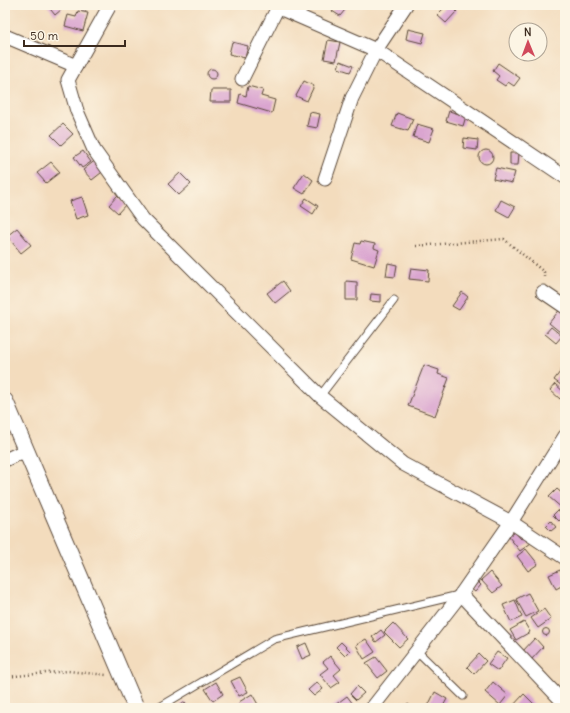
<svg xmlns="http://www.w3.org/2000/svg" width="570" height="713" font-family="Delius,sans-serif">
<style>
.building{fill:#daa5d0}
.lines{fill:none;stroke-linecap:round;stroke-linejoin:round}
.service-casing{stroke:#574536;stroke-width:9}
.minor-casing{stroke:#574536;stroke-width:15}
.tertiary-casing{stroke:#574536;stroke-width:18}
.path{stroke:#574536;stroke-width:2.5;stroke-dasharray:1 3;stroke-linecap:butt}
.service{stroke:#fff;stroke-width:7}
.minor{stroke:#fff;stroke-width:13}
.tertiary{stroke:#fff;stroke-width:16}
</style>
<rect width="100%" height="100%" fill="#fcf5e5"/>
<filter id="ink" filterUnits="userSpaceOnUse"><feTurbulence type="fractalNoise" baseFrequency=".025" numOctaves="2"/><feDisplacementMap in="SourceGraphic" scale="8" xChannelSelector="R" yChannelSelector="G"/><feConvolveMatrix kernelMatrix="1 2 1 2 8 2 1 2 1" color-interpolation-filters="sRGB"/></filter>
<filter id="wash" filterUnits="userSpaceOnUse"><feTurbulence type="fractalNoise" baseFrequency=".012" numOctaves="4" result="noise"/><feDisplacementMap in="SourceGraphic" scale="16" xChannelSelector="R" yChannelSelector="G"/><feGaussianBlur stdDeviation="0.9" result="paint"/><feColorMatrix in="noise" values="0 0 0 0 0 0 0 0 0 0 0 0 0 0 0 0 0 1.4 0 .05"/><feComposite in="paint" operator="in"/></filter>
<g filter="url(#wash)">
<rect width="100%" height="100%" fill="#f3dcbd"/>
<g id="blocks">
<!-- building -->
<g class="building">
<path d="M47,5H59L62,9L55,15Z"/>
<path d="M72,5H88L86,10Z"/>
<path d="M337,5H349L340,16L332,11Z"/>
<path d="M447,5H451L457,11L446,23L437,15Z"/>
<path d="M78,11L88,13L83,31L65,26L68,15L76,17Z"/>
<path d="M408,29L425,33L422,43L406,39Z"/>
<path d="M328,40L340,42L336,61L324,59Z"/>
<path d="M232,42L248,46L245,58L229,54Z"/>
<path d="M340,61L353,66L350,72L338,68Z"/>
<path d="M498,63L520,78L514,86L508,82L505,86L496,80L499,76L493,71Z"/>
<circle cx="212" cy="74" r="5"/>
<path d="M304,81L314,86L307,101L296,96Z"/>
<path d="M248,86L263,90L261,96L275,100L272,113L238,103L240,94L246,96Z"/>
<path d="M211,90H231V102H210Z"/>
<path d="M449,111L466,116L463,126L446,121Z"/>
<path d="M310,112L320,114L317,128L307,126Z"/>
<path d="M397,113L413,119L408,131L392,126Z"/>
<path d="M63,124L73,134L61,145L51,135Z"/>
<path d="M417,124L434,129L429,142L413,137Z"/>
<path d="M464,138L478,140L477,150L463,148Z"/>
<circle cx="486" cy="157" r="7"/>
<path d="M83,151L91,162L82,168L74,157Z"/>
<path d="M510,153H519L518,165H510Z"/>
<path d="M97,159L106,169L92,180L83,170Z"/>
<path d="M51,162L60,172L46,183L37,173Z"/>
<path d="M496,168L515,172L512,183L493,179Z"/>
<path d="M180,173L191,184L179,195L168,184Z"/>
<path d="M304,173L313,180L304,194L294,188Z"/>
<path d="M117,196L126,204L118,213L109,205Z"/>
<path d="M82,197L88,215L76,219L70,201Z"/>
<path d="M306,198L318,206L313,214L301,206Z"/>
<path d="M501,200L515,207L509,217L496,210Z"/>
<path d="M17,228L31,245L21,253L7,236Z"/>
<path d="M361,241L375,244L374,248L379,250L374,266L351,259L355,243L360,244Z"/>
<path d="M388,263L397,265L395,277L386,276Z"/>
<path d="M411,268L429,270L428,281L409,279Z"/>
<path d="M283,281L290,291L275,303L267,293Z"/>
<path d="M346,281L357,282V300H346Z"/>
<path d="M462,292L468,297L459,310L452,306Z"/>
<path d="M371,294L381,295V302L370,301Z"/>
<path d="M561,308L565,312V326L560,332L549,323Z"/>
<path d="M551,327L562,336L556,343L545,334Z"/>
<path d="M424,365L439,370L438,374L449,378L435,416L408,406Z"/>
<path d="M563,368L565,370V388L554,380Z"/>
<path d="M555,384L565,393L560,399L550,390Z"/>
<path d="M557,489L565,496V506L563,509L549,497Z"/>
<path d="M558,510L564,516L559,521L553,515Z"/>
<path d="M551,521L556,527L551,531L546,526Z"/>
<path d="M515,532L521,539L525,536L531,543L520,551L509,537Z"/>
<path d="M526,549L538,564L528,571L517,556Z"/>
<path d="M560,570L565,579V584L556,589L549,575Z"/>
<path d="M490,572L502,586L493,593L481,580Z"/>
<path d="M476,580L481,585L475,592L470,588Z"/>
<path d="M528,593L538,611L526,617L516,599Z"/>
<path d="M515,600L522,617L511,622L503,605Z"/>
<path d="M544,609L551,619L538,628L531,618Z"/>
<path d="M524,622L530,632L516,640L510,630Z"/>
<path d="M393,623L408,639L399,647L384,632Z"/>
<circle cx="546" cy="632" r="3.5"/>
<path d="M381,630L385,635L376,642L372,637Z"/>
<path d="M535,638L543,647L531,660L522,652Z"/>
<path d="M366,639L375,652L364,659L356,645Z"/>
<path d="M341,642L350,651L345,656L336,647Z"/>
<path d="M306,643L311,655L302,659L297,647Z"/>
<path d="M497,652L507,658L498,671L488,664Z"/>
<path d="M479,654L486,661L474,674L467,667Z"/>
<path d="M330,656L341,669L334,675L340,682L331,688L320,674L328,668L323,662Z"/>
<path d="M376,657L387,671L378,678L366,663Z"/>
<path d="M240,677L248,692L239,696L231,681Z"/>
<path d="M216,682L223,694L213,701L205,689Z"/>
<path d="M317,682L323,689L314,696L308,690Z"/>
<path d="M493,682L508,695L500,705L485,692Z"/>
<path d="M357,686L364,693L356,700L350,694Z"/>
<path d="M435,692L447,699L442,708H427Z"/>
<path d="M252,694L260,708H242L239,702Z"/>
<path d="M524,694L534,704L530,708H511Z"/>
<path d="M347,696L356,708H331Z"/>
<path d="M185,702L189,708H177Z"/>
<path d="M408,704L413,708H404Z"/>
</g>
</g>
</g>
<g filter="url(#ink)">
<use href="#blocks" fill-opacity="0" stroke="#574536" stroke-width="1"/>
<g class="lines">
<defs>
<g id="service">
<path d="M320,396L394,300"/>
<path d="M417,651L463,696"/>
<path d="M158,708L274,639L459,595"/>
</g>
<g id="minor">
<path d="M110,5L68,80L77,111L94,150L143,219L320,396L403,464L511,522L565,558"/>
<path d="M277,7L376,50L565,177"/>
<path d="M5,36L76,66"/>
<path d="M242,79L279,5"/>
<path d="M325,179L352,98L376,50L406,5"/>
<path d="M543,292L565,307"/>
<path d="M5,460L26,450"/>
<path d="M461,594L565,704"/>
<path d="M372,708L461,594L511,522L565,436"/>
</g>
<path id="tertiary" d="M5,401L136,708"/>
</defs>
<!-- service casing -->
<use href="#service" class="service-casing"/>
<!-- minor casing -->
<use href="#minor" class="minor-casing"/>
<!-- tertiary casing -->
<use href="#tertiary" class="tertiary-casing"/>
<!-- path -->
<g class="path">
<path d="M416,246L504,239L544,272V279"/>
<path d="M5,677L68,671L106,675"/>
</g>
<!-- service -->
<use href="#service" class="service"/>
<!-- minor -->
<use href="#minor" class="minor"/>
<!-- tertiary -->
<use href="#tertiary" class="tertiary"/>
</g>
</g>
<!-- margin -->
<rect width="570" height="713" fill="none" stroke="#fcf5e5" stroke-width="20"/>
<!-- north arrow -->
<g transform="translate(528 42) rotate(359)"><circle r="19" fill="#fcf5e5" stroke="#afa495"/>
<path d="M0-3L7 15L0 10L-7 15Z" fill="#d1495b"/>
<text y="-6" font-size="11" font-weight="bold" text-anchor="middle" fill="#3b2a1e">N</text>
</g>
<!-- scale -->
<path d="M24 40v6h101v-6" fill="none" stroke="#3b2a1e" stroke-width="2"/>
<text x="30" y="40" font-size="12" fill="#3b2a1e" stroke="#fcf5e5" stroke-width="3" paint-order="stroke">50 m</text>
</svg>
